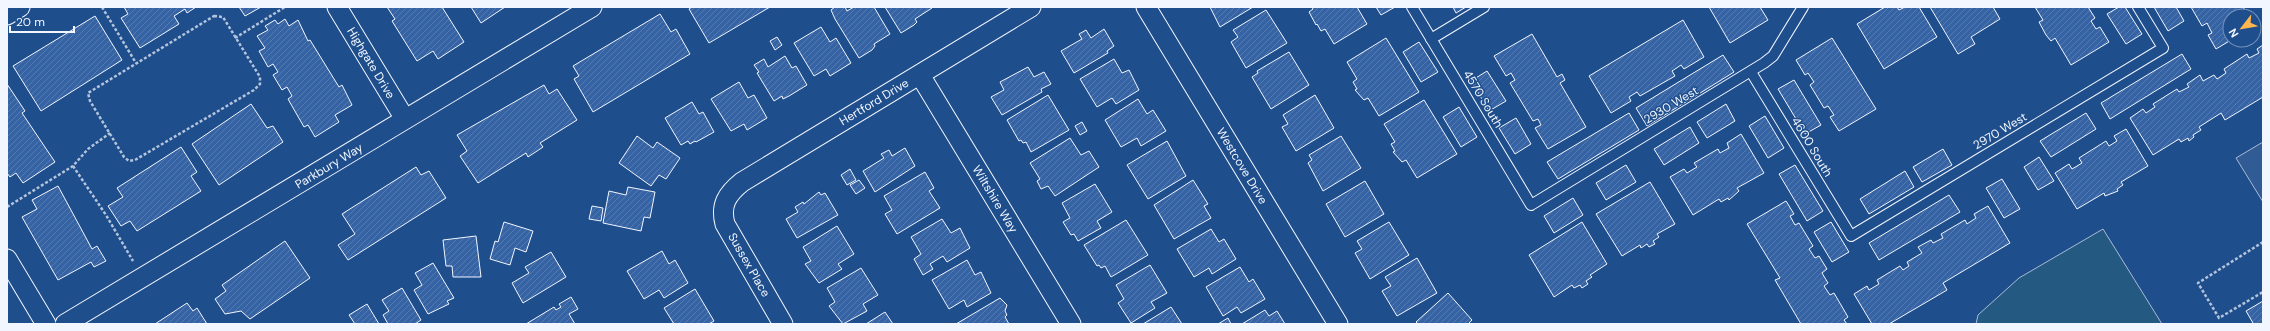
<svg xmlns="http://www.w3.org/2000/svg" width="2270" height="331" font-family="'DM Sans',sans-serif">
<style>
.pitch{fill:#245a82;stroke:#a8bbd7}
.parking{fill:#305b95;stroke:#a8bbd7}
.building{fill:url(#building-hatch);stroke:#f2f6ff}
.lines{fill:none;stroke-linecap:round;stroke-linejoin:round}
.lane-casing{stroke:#f2f6ff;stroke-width:12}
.street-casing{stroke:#f2f6ff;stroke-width:21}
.path{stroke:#b3c4dc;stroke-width:2.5;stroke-dasharray:3 2;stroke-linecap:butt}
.lane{stroke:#1f4e8c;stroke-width:10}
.street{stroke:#1f4e8c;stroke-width:19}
.labels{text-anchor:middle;stroke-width:3;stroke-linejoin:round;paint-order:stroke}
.street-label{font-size:12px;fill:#f2f6ff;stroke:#1f4e8c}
</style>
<defs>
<pattern id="building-hatch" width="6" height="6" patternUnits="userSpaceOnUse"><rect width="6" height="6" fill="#3563a3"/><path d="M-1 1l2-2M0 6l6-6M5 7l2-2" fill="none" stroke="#537ab1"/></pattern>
</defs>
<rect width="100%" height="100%" fill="#1f4e8c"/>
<!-- pitch -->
<path class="pitch" d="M2103,229L2162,324H1976L1978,315L2019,278Z"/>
<!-- parking -->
<path class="parking" d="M2263,142V202L2236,158Z"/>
<!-- building -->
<g class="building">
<path d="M124,7H196L187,13L185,9L174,16L179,24L140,48L121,18L128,14Z"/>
<path d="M239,7H261L245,16Z"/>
<path d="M387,7H442L464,42L438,59L433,51L417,61L392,21L395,19Z"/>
<path d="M471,7H505L481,23Z"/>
<path d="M692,7H770L709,43L689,9Z"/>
<path d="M835,7H845L847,11L854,7H874L890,34L874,44L875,46L872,50L859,58L835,19L831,10Z"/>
<path d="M885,7H931L932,8L915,19L917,22L914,25L901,33Z"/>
<path d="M1210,7H1253L1220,27Z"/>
<path d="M1312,7H1357L1367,24L1334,44L1325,29L1321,31L1317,24L1316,25L1309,12L1313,9Z"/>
<path d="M1376,7H1395L1381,15Z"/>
<path d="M1453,7H1466L1456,13Z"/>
<path d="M1709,7H1760L1768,20L1730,43Z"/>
<path d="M1885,7H1897L1899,10L1905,7H1919L1937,37L1884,69L1857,24Z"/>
<path d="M1930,7H1993L2000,19L1971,37L1975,44L1958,54Z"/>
<path d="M2035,7H2088L2095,18L2091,21L2096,29L2100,27L2109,42L2071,65L2055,38L2051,41L2046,35L2039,22L2043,20Z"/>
<path d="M2119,7H2125L2142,34L2126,44L2107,14Z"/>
<path d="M2154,7H2176L2184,21L2168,31Z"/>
<path d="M2191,7H2243L2248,16H2230L2231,40L2216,49L2208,35L2212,33L2207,23L2202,26Z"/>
<path d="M1266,10L1287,43L1246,68L1231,42L1238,37L1233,30Z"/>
<path d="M660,14L671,32L676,29L690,54L593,112L574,79L579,76L573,66Z"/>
<path d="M95,16L122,60L41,111L13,66Z"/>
<path d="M285,19L289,26L298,20L308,41L310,40L339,87L342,85L352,105L335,115L339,122L315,137L308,125L304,127L288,99L292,96L287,87L282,90L273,75L278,72L273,64L268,67L259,51L265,48L257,36L268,30L265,26L275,20L278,24Z"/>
<path d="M1683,20L1704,57L1684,69L1681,65L1672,71L1675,76L1640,96L1637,92L1629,97L1631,101L1611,113L1589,76Z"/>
<path d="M821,27L830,42L836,38L851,63L830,76L826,69L814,76L794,43Z"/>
<path d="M1104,29L1114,46L1107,51L1108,53L1074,73L1061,51L1082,39L1079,34L1086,30L1091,38Z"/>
<path d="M1532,34L1557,77L1562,74L1565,80L1560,83L1586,127L1548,149L1535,128L1541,125L1538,119L1533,121L1510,83L1515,80L1511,73L1506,76L1494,56Z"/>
<path d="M777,37L782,45L775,50L770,41Z"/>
<path d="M1386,38L1419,92L1379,116L1368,98L1364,100L1355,90L1357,89L1353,82L1357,79L1347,62Z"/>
<path d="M1832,38L1876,109L1839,131L1830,117L1834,115L1828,106L1824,108L1810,85L1814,82L1808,73L1805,75L1796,60Z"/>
<path d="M1419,42L1438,72L1421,82L1403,52Z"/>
<path d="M2263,45V97L2225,120L2221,113L2199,127L2201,130L2193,135L2194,137L2189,141L2188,138L2181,142L2179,139L2153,155L2130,118L2143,109L2146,113L2155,107L2153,104L2177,89L2179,92L2189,87L2187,84L2200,75L2203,81L2214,75L2217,79L2226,73L2224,69L2247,54L2249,58L2259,53L2257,49Z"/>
<path d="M1289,52L1309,85L1271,109L1252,77L1258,73L1257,71Z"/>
<path d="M2182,54L2191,69L2110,119L2101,103Z"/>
<path d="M1723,55L1734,72L1647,126L1636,108Z"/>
<path d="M785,56L792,68L796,66L807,85L789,96L783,99L782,96L774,101L757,73L759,72L754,65L764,59L768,67Z"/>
<path d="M1114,59L1122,73L1129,70L1139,90L1116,104L1112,98L1097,107L1080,79Z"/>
<path d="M1028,67L1034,77L1044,72L1051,84L1041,89L1042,92L1002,115L991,97L1004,90L1000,82Z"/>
<path d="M1487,71L1506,101L1489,111L1471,81Z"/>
<path d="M1794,80L1821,125L1805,134L1778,89Z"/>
<path d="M739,82L748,98L754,95L767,118L747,130L744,124L731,131L711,99Z"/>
<path d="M7,84L25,111L22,113L55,162L23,183L16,173L10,177L7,173Z"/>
<path d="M544,85L549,94L557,89L577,120L540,143L543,147L528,157L526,153L478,183L460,156L467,151L457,135Z"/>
<path d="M1048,95L1069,130L1031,152L1026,142L1023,143L1021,140L1019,141L1007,120Z"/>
<path d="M1315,95L1334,128L1296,151L1282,127L1288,124L1283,115Z"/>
<path d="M1138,99L1147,114L1153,110L1166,131L1141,146L1137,138L1121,147L1105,120Z"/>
<path d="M1424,100L1457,154L1417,178L1406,160L1402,162L1393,152L1395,151L1391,144L1395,142L1384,124Z"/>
<path d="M692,102L699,114L703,112L714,132L696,142L695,141L690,144L688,141L681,145L665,118Z"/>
<path d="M251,104L267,128L273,126L283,142L219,185L192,144Z"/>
<path d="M1726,104L1735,121L1707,138L1697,122Z"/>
<path d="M1459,107L1477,137L1461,147L1443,117Z"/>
<path d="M1629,113L1639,130L1558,179L1547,162Z"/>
<path d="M2086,113L2096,129L2051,157L2040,141Z"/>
<path d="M1765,116L1784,148L1768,158L1749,126Z"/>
<path d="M1516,118L1531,144L1515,154L1499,128Z"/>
<path d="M1082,122L1087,131L1080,135L1075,126Z"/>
<path d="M1690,127L1699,143L1664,165L1654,149Z"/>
<path d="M2126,129L2148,166L2121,182L2123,185L2117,189L2118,191L2105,196L2104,193L2077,209L2055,173L2069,164L2072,169L2082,163L2079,158L2106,141L2109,146L2117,141L2114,136Z"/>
<path d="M1741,134L1764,173L1737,188L1739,191L1729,200L1728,198L1721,202L1719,199L1693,215L1670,177L1684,169L1687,173L1697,167L1694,163L1718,149L1720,153L1729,148L1727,143Z"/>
<path d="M637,136L653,148L657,142L680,158L666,179L659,175L651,186L619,163Z"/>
<path d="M1341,136L1361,168L1323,191L1308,163L1312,160L1309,155Z"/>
<path d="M1070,138L1081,155L1089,151L1099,167L1055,196L1048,186L1041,189L1037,181L1040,179L1030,163Z"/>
<path d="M1167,141L1186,176L1148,199L1127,165Z"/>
<path d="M181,147L197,172L191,176L201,191L137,231L130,221L121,226L108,206L123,197L117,188Z"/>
<path d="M905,148L915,166L875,192L863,171L884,158L881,154L889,150L892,156Z"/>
<path d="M1943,149L1952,165L1922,182L1913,167Z"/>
<path d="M2039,157L2054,181L2038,190L2024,167Z"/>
<path d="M1626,165L1636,182L1606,200L1596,183Z"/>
<path d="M1795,165L1823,211L1807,221L1779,174Z"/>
<path d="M416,167L421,175L429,171L446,198L348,260L338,245L355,234L342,214Z"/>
<path d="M850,169L856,180L847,185L841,175Z"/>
<path d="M1905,171L1914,187L1869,214L1860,199Z"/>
<path d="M925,172L934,188L929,191L940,208L897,234L885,214L892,210L884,196Z"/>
<path d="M2002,179L2020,209L2004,218L1986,188Z"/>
<path d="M859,180L865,188L856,194L850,185Z"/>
<path d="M1193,180L1208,204L1204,206L1211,218L1174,239L1154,205Z"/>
<path d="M1365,181L1384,214L1345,237L1326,204Z"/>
<path d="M1650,182L1675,224L1657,234L1659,237L1653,241L1655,244L1649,247L1647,244L1641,248L1640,245L1622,256L1596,214Z"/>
<path d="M1095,184L1112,212L1097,221L1101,228L1078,241L1074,234L1071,235L1063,222L1070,218L1062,203Z"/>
<path d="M58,186L92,249L97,246L106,261L94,267L91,262L58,280L22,217L37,209L32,200Z"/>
<path d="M628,187L655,192L650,218L644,217L641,231L603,223L609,191L626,195Z"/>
<path d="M819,192L821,195L825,193L838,215L797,238L786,219L798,212L795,207L803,202L804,204Z"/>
<path d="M1949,195L1960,212L1879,260L1869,243Z"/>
<path d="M1573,198L1583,215L1554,233L1544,216Z"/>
<path d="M1786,201L1794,214L1790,216L1795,225L1799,223L1813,246L1809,249L1815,258L1819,256L1827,269L1822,273L1828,283L1824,286L1830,295L1834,293L1848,317L1844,320L1847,324H1801L1775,280L1780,278L1747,224Z"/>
<path d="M592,206L603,208L601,221L589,219Z"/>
<path d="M1988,206L2010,243L1943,283L1947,290L1889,324H1872L1854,294L1867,286L1869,290L1879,284L1877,280L1900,266L1903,270L1909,266L1907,262L1922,253L1918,247L1931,240L1933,243L1943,238L1941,234L1965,220L1967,224L1976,218L1974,214Z"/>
<path d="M942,219L951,233L960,228L970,248L947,262L943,256L930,264L933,269L923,275L914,259L921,254L911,237Z"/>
<path d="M1126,220L1148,255L1111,277L1105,266L1101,268L1099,265L1097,266L1084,245Z"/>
<path d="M504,222L533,231L526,252L515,248L510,265L490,259L495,241L498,242Z"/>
<path d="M1389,222L1409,255L1370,279L1355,253L1362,249L1357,241Z"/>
<path d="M1582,222L1607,264L1590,275L1592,277L1586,281L1588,284L1582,288L1580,285L1574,288L1572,285L1554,297L1529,255Z"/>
<path d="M1831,222L1849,252L1832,262L1814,232Z"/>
<path d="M837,226L854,254L838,264L842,269L819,283L805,264L811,261L803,247Z"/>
<path d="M1211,229L1219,242L1224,239L1236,259L1212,274L1209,268L1194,277L1177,249Z"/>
<path d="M476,236L481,277H453L452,266H446L443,240Z"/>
<path d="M285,241L310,278L250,319L241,311L225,314L215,299L226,291L222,285Z"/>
<path d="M662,251L669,264L675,260L688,283L664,298L659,290L644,299L627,271Z"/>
<path d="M551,252L566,277L523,303L512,283L529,273L525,267Z"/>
<path d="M1417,258L1437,293L1397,316L1382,291L1391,286L1385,277Z"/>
<path d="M967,260L975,275L981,272L991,293L967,307L964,300L949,309L932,280Z"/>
<path d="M433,263L454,298L447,301L449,304L428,314L414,290L422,285L415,273Z"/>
<path d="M1150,265L1167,293L1151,302L1155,308L1131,323L1118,303L1124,299L1116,285Z"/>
<path d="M1240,267L1249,282L1253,279L1265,299L1241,313L1237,307L1223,316L1206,287Z"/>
<path d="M861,268L878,295L863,304L867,311L843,324L829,306L835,302L827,288Z"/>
<path d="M402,288L421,320L415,324H388L383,315L389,311L382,300Z"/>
<path d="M695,289L714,321L709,324H674L664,308Z"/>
<path d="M1448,293L1472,320L1468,324H1418L1416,322Z"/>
<path d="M571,297L578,309L569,314L575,324H526L554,307L556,310L561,307L559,304Z"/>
<path d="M1000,298L1007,305L1005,311L1007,315L1005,317L1009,324H956Z"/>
<path d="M2263,301V324H2251L2253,323L2246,311Z"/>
<path d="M187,303L193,311L197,308L207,324H155Z"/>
<path d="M367,304L379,324H355L349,315Z"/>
<path d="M1171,307L1182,324H1143Z"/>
<path d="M1265,310L1269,316L1277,311L1285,324H1242Z"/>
<path d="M885,312L893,324H866Z"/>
<path d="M1228,318L1231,324H1218Z"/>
</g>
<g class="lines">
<defs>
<g id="lane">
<path d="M1412,7L1531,205L1764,63L1773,56L1803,7"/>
<path d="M1431,39L1484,7"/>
<path d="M1751,72L1851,236L2163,48L2138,7"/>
</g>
<g id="street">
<path d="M337,7L405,119"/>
<path d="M1146,7L1338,324"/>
<path d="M7,15L20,7"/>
<path d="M920,75L1071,324"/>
<path d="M7,259L46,324"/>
<path d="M65,324L592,7"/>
<path d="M783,324L725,224C720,205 727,194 742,182L1031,7"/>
</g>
</defs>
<!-- lane casing -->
<use href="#lane" class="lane-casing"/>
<!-- street casing -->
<use href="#street" class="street-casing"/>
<!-- path -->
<g class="path">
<path d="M102,7L136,63"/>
<path d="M214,16L223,17L260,77V84L254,90L135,160L129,161L124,157L90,101L88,93Z"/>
<path d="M235,38L285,7"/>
<path d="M73,166L106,215L133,261"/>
<path d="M7,207L73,166L88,149L110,133"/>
<path d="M2263,242L2198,283L2219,318L2263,292"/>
</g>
<!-- lane -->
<use href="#lane" class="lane"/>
<!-- street -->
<use href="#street" class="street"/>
</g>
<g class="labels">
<!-- street labels -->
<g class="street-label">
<text transform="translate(371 63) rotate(59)" y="4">Highgate Drive</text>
<text transform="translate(1483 99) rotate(59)" y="4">4570 South</text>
<text transform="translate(874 102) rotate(-31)" y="4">Hertford Drive</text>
<text transform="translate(1671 105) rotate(-31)" y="4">2930 West</text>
<text transform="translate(2000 131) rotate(-31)" y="4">2970 West</text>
<text transform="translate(1812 147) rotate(59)" y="4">4600 South</text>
<text transform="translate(329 166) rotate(-31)" y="4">Parkbury Way</text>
<text transform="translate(1242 166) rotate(59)" y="4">Westcove Drive</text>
<text transform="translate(995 199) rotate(59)" y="4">Wiltshire Way</text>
<text transform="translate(749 265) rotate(60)" y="4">Sussex Place</text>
</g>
</g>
<!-- border -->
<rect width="2270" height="331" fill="none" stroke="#f2f6ff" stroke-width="16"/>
<!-- north arrow -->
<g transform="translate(2242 28) rotate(239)"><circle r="19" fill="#1f4e8c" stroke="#7391ba"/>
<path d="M0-3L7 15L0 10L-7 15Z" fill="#ffb74d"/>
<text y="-6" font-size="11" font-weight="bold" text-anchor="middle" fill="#f2f6ff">N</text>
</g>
<!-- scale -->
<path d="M10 26v6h64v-6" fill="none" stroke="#f2f6ff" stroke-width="2"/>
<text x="16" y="26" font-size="12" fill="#f2f6ff" stroke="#1f4e8c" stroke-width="3" paint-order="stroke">20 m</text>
</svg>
